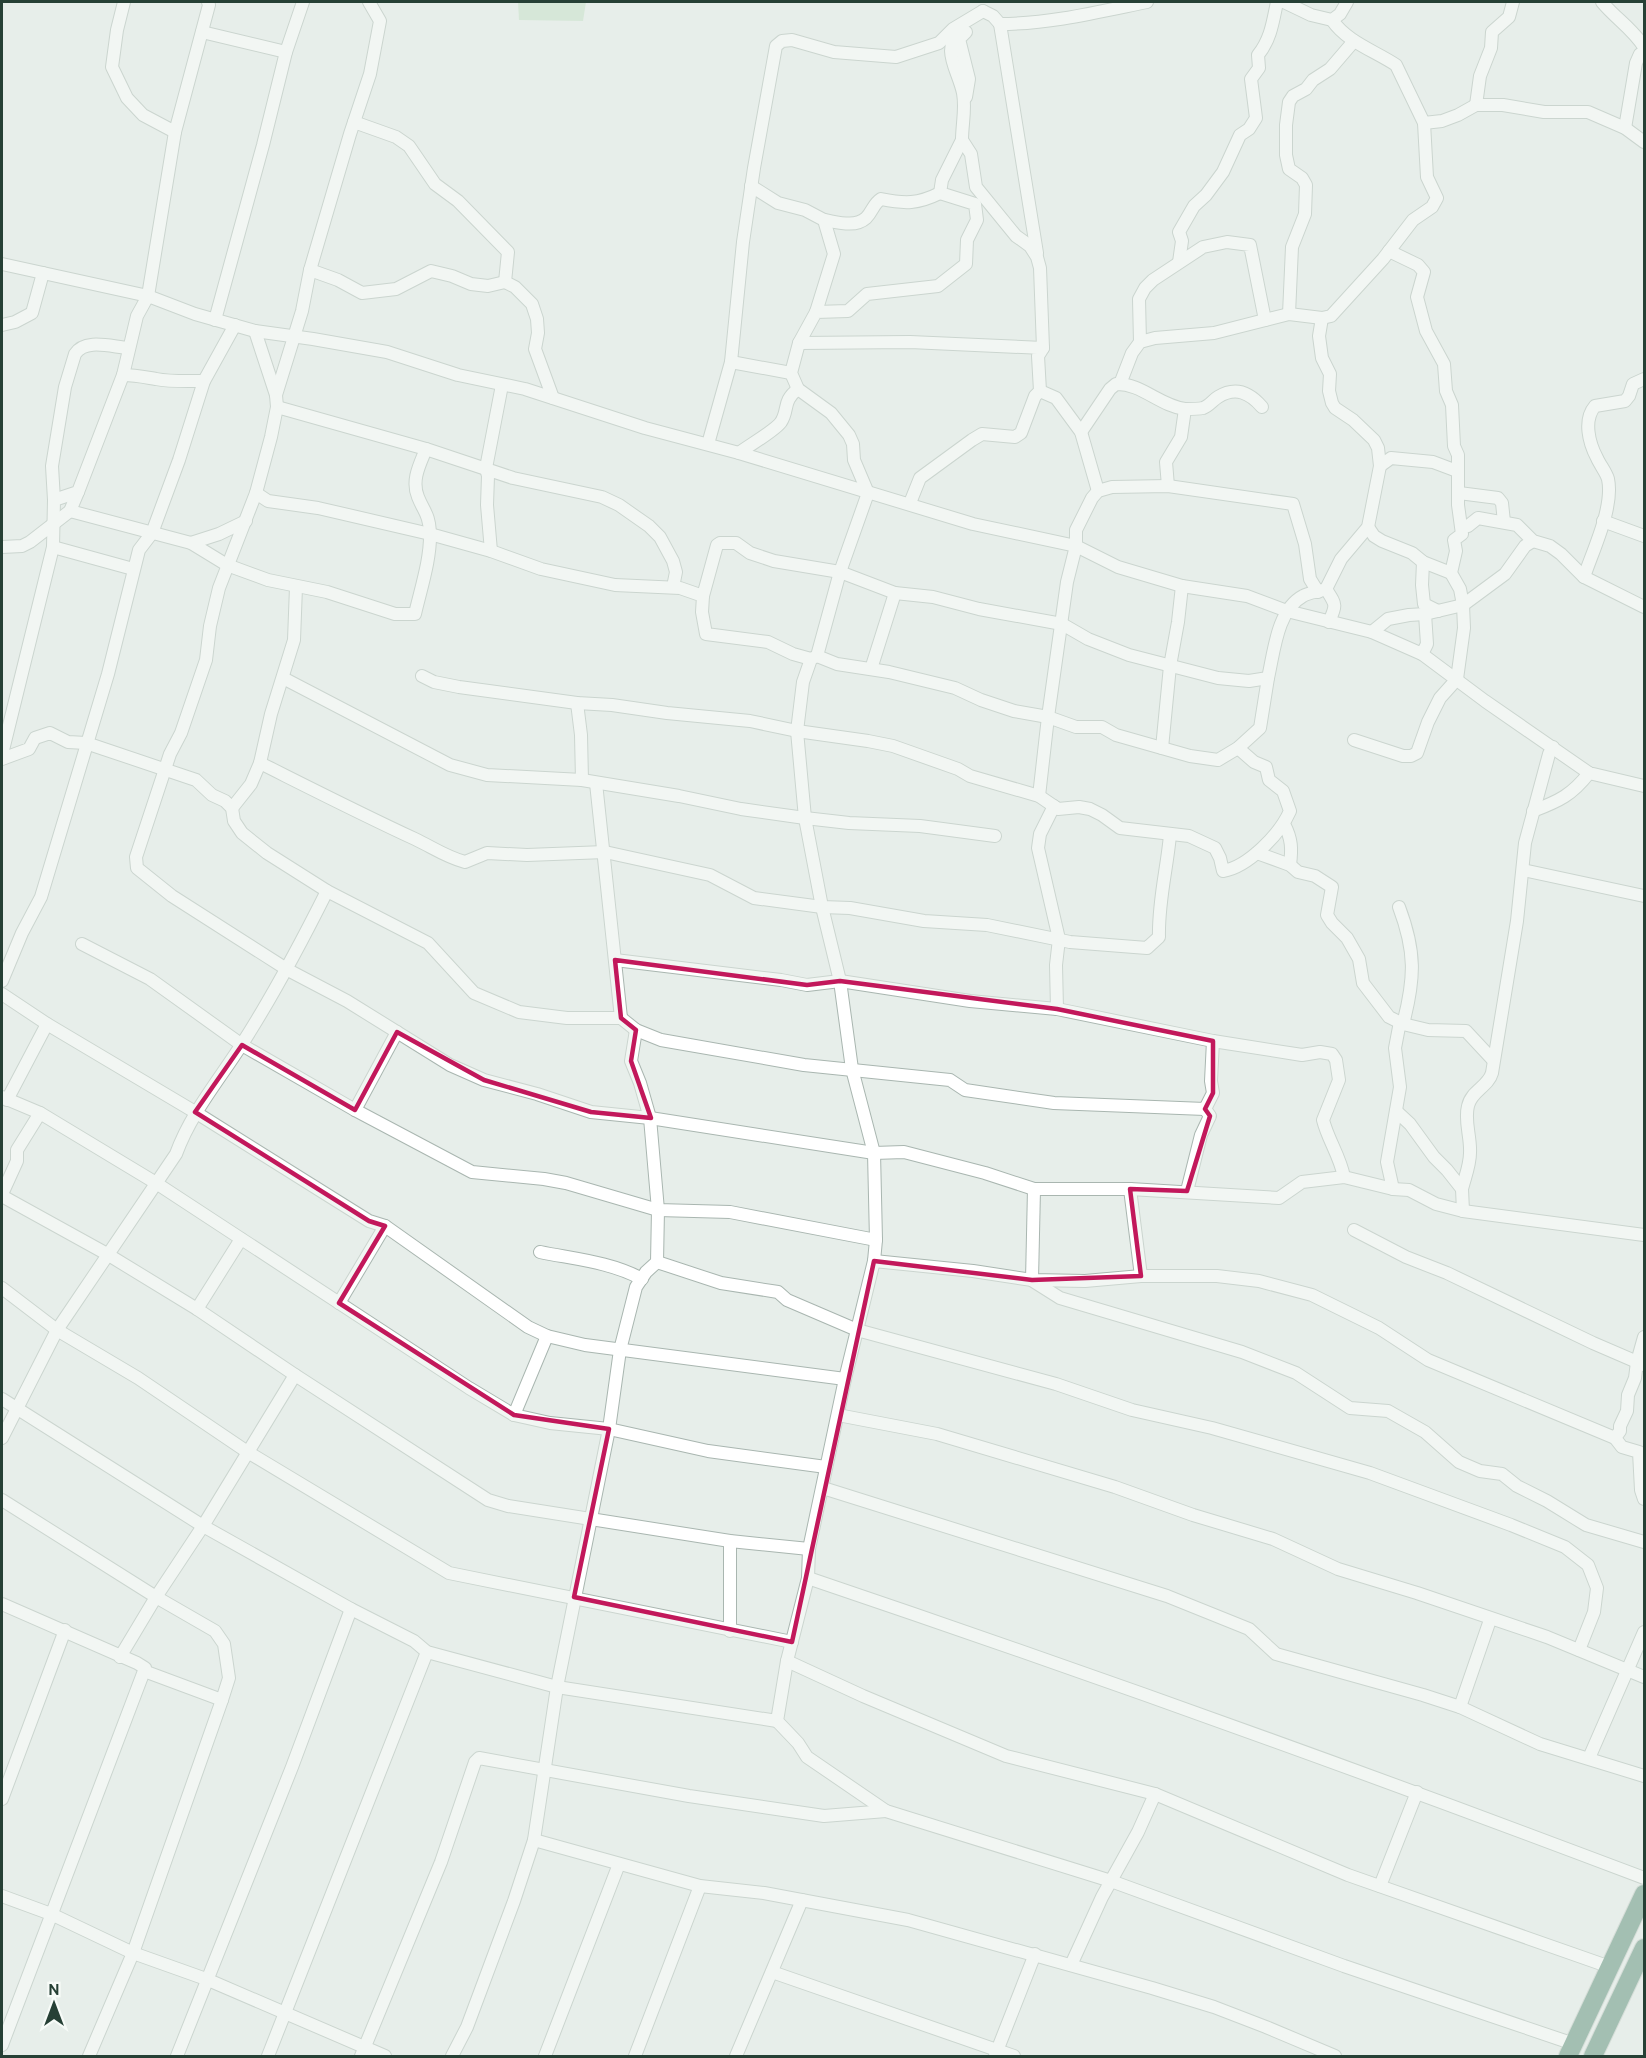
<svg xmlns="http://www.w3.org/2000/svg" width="1646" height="2058" font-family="Cabin,sans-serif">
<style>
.green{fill:#c1dec4}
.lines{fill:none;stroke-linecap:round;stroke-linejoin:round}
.minor-casing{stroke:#a9b6b0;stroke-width:14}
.trunk-casing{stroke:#c2cac6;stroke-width:20}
.minor{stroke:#fff;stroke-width:12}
.trunk{stroke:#518670;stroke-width:18}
.marked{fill:none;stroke:#c2185b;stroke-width:4.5;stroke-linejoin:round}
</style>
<rect width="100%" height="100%" fill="#e7eeea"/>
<!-- green -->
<path class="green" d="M518,2H586L583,21L519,20Z"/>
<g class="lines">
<defs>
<g id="minor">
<path d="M124,2L117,30L112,67L127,98L143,115L175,132"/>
<path d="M1284,2L1311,15L1332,20L1340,14L1347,2"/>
<path d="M1602,2C1615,18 1633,29 1644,47"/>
<path d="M983,11L993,16L1000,24C1049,24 1098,12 1147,2"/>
<path d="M1000,24L1037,253"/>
<path d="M961,28C940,50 958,69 963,93C966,109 962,124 962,140L971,154L976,187L1016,236L1030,246L1037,257L1040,268L1043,348"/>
<path d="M202,32L286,52"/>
<path d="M966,32L959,39L969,79L966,97"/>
<path d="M1476,105L1480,76L1491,48L1492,32L1509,17L1513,2"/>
<path d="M354,122L396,137L409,146L435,184L458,201L508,252L505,282L515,287L532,304L537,319L538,333L535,349L553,398"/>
<path d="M1424,123L1442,121L1458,115L1476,105H1503L1544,112H1588L1625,128L1644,142"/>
<path d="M1625,128L1636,63L1640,54L1644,52"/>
<path d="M962,140L942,180L940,193L975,204L977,220L967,240L966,264L938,286L867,294L848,311L816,312L799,343L791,373L798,389L831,413L849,435L853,444L854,460L868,493L840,572L817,656L811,659L803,682L797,731L805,818L822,907L840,981L852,1069L874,1153L876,1240L874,1261L845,1379L809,1549L808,1578L787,1661L777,1721L798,1743L807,1757L886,1811L1111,1881L1344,1966L1574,2044"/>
<path d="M751,186L778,203L805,210L824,220L834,254L816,312"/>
<path d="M824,220C837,222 855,228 866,218C873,211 873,204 881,199C905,204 918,204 940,193"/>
<path d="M1179,262L1182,241L1179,232L1194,206L1206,195L1223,172L1240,135L1249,129L1256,118L1251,79L1259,68L1258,55C1271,39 1273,21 1277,2"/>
<path d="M2,264L148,296L195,314L255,331L313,339L387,352L458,375L525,389L645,428L739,453L973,524L1076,546L1118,567L1182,586L1247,596L1287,611L1372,632L1422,654L1485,701L1589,773L1644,786"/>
<path d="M310,270L338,280L362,293L396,289L431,271L452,276L471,284L488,286L505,282"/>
<path d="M1289,314L1292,247L1305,214L1306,185L1302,178L1289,169L1286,155V125L1289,102L1293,96L1306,89L1313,80L1330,69L1354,41"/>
<path d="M215,320L263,145L286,52L303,2"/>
<path d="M2,325L15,322L32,313L43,273"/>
<path d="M255,331L276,395L277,407L271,437L256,493L219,588L210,626L206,660L181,733L170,754L136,857L137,868L172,896L288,970L347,1001L450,1065L484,1080L537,1094L591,1112L650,1118L874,1153L904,1152L985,1173L1034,1189H1130L1279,1198L1302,1182L1344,1177L1393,1189L1409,1190L1436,1204L1463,1211L1644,1235"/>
<path d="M1140,342L1139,299L1145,288L1153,280L1203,247L1227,242L1250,245L1265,320"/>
<path d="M799,343L910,342L1043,348L1038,356L1040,391L1035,396L1021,433L1015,437L982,434L972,440L920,478L910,503"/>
<path d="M731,362L791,373"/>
<path d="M123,375C135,375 144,377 156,379C171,382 188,381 204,381"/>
<path d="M1120,384L1132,353L1140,342L1155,338L1214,333L1289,314L1322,318L1331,316L1383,259L1413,220L1432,207L1437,198L1427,177L1424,123L1396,65C1375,51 1347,42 1332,20"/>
<path d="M1040,391L1056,398L1081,432L1098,491"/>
<path d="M276,395L302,311L310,270L350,134L370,74L380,21L369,2"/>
<path d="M277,407L426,449L513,478L602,497L619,505L649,526L660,537L673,561L676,572L673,587"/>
<path d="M1081,432L1110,389L1116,384C1141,383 1160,406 1185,409C1190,409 1198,409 1203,408C1209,406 1213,400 1218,397C1236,386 1250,393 1262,407"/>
<path d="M708,444L731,362L743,242L754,168L776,46L782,41L792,40L834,52L896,57L939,43L953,29L983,11"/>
<path d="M739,453C748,446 776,430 781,422C789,410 782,401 798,389"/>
<path d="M1380,466L1391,458L1433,462L1457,471"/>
<path d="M1168,486L1166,462L1181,437L1185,409"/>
<path d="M256,493L268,501L318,508L430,534L491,551L541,569L615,585L680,588L703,596L702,612L706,634L768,642L793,654L811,659"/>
<path d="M1459,493L1498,498L1502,503L1504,522"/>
<path d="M54,500L52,466L65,387L75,354C85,338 112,347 128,348"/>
<path d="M70,511L191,543L227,565L268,580L327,592L395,614H415C421,588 431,558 430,532C429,514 424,512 418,497C411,480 420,464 426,449"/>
<path d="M1603,521L1644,536"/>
<path d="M1368,527L1374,536L1382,541L1412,553L1423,562L1451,573"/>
<path d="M1462,527L1468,526L1478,518L1517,525L1533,541L1550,546L1561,554L1584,577L1644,607"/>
<path d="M191,543L219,534L246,521"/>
<path d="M2,547L22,546L30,542L70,511L78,492"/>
<path d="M53,547L133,569"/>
<path d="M491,551L487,505L488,476L486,468L502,385"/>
<path d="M1423,562L1422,585L1424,604L1438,611"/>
<path d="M1584,577C1593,550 1614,507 1608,479C1606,472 1600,465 1597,458C1589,443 1583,420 1595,406L1625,401L1629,396L1633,384L1644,379"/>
<path d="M1326,589C1336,605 1337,604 1329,622"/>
<path d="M703,596L717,545L720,543H736L750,553L774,561L840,572L895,593L933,597L979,609L1062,624L1088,639L1129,655L1218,678L1249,681L1268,678C1274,652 1277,610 1303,596C1309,592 1319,592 1326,589L1341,559L1368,527L1380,466L1378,448L1374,440L1353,420L1335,408L1332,403L1329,391L1330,374L1322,358L1319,336L1322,318"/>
<path d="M1372,632L1388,619L1409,615L1425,614L1463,605L1505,574L1525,546L1533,541"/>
<path d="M1422,654L1427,644L1425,614"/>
<path d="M817,656L837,664L889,672L955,688L981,700L1014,711L1048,717L1076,727H1102L1116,735L1190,756L1218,760L1238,748L1260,728L1268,678"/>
<path d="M871,669L895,593"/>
<path d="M422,676L434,682L459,687L577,703L612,705L667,713L750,721L797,731L868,741L893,746L958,769L970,776L1039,796L1058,809L1079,807L1090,809L1102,815L1120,828L1189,836L1215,848L1220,858L1223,871C1248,867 1280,834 1290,811L1283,791L1269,780L1266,767L1254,762L1238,748"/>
<path d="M283,678L450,765L487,775L582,780L679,796L741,809L805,818L849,823L920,826L995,836"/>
<path d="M577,703L581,735L582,780"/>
<path d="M1354,740L1403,756H1411L1417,753L1428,722L1440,698L1457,679L1464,628L1463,605L1460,589L1451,573L1456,551L1454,540L1462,534L1458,505V455L1454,446L1452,405L1446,391L1444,364L1426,331L1417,297L1424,272L1418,265L1389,251"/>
<path d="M1162,748L1170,666L1178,622L1182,586"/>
<path d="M2,754L53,547L54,500L78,492L123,375L137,316L148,296L175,132L209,5L208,2"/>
<path d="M2,759L29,749L35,738L50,733L68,742L86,743L196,780L212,795L225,801L232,808L234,821L242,833L267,853L327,891L428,943L474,993L519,1012L567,1018H621L636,1030L661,1040L804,1065L950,1080L965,1090L1054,1103L1205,1109L1213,1093L1211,1081L1213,1041"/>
<path d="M260,763C312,789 363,815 415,839C432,847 446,857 465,862L487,853L527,855L605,852L710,875L754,898L822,907L850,908L924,921L987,925L1070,942L1147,948L1159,937C1158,902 1167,869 1170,835"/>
<path d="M596,783L621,1018"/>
<path d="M1039,796L1048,717L1067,582L1076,546V530L1092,498L1098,491L1112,487L1168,486L1293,504L1305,544L1310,579L1318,592"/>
<path d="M1054,806L1040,834L1038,848L1059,939L1056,965L1057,1009"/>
<path d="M232,808L251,784L260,763L271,714L294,640L296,587"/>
<path d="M1533,811C1559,801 1572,795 1589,773"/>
<path d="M1284,824C1292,839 1292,849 1290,865"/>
<path d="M1257,853L1290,865L1298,872L1315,876L1332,887L1327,915L1332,923L1347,938L1359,959L1363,983L1389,1017L1403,1024L1428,1030L1466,1031L1493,1060"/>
<path d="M1523,870L1644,896"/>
<path d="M82,944L150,979L242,1045L355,1110L472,1172L544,1179L566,1183L658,1210L730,1212L876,1240"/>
<path d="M615,960L781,980L807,985L840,981L970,1001L1057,1009L1213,1041L1302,1055L1320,1052L1332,1054L1336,1060L1339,1080L1323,1120C1328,1140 1340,1156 1344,1177"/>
<path d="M2,981L22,933L41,897L108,674L139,550L152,533L179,460L204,381L235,325"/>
<path d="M2,994L47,1024L195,1112L369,1221L385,1226L528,1327L547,1336L585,1345L845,1379"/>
<path d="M2,1097L40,1113L156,1183L469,1388L514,1415L550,1423L609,1429L708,1451L826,1467"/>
<path d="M7,1100L47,1024"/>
<path d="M355,1110L397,1032"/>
<path d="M1396,1111L1410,1124L1434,1157L1447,1170L1462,1189L1463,1211"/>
<path d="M1130,1189L1141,1276"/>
<path d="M1393,1189L1387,1162L1400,1087L1395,1048L1399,1027L1403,1024C1415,978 1416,952 1399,907"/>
<path d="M1462,1189C1465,1177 1470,1165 1470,1153C1471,1137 1464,1121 1468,1106C1471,1091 1488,1087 1492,1073L1517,921L1525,843L1549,754L1553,747"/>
<path d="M1187,1191L1201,1135L1210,1116L1205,1109"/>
<path d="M2,1194L17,1161V1150L40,1113"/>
<path d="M2,1196L107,1254L197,1309L295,1375L488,1500L508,1506L730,1541L809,1549"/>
<path d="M1354,1230L1406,1257L1447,1273L1593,1343L1644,1365"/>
<path d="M540,1252C574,1259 611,1262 642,1279"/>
<path d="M874,1261L973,1271L1032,1280L1085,1281L1141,1276H1217L1259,1281L1312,1295L1379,1328L1428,1360L1615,1438"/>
<path d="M657,1262L721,1283L778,1292L787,1300L857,1330L1056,1384L1132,1410L1212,1428L1370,1473L1511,1525L1565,1547L1588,1565L1597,1588L1594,1612L1579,1650"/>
<path d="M1032,1280L1034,1189"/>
<path d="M1033,1281L1060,1298L1242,1352L1296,1373L1350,1408L1388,1411L1425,1432L1459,1462L1480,1471L1502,1474L1517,1486L1547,1501L1586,1525L1644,1542"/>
<path d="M2,1288L57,1330L138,1378L246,1451L449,1573L792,1642"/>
<path d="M339,1303L385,1226"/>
<path d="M197,1309L241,1239"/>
<path d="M1644,1337L1637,1362L1635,1378L1628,1395L1627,1411L1620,1426V1431L1615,1438L1622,1447L1639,1452L1641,1490L1644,1499"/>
<path d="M2,1399L203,1526L351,1609L414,1641L427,1652L557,1687L777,1721"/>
<path d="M514,1415L547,1336"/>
<path d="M838,1415L937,1434L1115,1487L1193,1515L1273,1539L1338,1569L1417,1593L1547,1637L1644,1677"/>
<path d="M2,1438L57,1330L176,1154C191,1113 219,1080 242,1044C274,994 301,943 327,891"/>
<path d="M823,1488L1167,1596L1249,1629L1276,1654L1423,1695L1460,1707L1540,1744L1644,1776"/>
<path d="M2,1500L156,1597L215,1631L224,1644L229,1678L222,1700L133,1953L89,2056"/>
<path d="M730,1541V1631"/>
<path d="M808,1578C1089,1673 1367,1773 1644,1878"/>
<path d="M2,1604L137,1663L145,1668L144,1671L222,1700"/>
<path d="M120,1657L156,1597L203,1526L295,1375"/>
<path d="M787,1661L863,1696L1006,1756L1155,1794L1348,1875L1610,1967"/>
<path d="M1460,1707L1490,1620"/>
<path d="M1589,1758L1644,1632"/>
<path d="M2,1799L65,1630"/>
<path d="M534,1840L700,1886L764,1893L908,1920L1152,1988L1214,2007L1266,2027L1335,2056"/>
<path d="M1380,1886L1417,1792"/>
<path d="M2,1896L51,1914L133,1953L206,1979L385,2056"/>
<path d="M1071,1965L1102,1897L1138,1832L1155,1794"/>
<path d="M772,1972L1014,2056"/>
<path d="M2,2045L144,1671"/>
<path d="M177,2056L292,1767L351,1609"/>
<path d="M268,2056L427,1652"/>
<path d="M361,2056L441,1862L475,1762L479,1758L689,1796L824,1816L886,1811"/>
<path d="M452,2056L467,2027L514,1901L534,1840L557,1687L609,1429L620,1350L636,1287L646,1272L657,1262L658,1210L650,1118L640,1083L631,1061L636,1030"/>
<path d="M545,2056L619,1864"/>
<path d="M635,2056L700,1886"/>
<path d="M736,2056L802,1900"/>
<path d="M995,2056L1035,1954"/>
</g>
<g id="trunk">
<path d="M1568,2056L1644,1894"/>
<path d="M1593,2056L1644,1948"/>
</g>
</defs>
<!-- minor casing -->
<use href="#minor" class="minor-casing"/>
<!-- trunk casing -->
<use href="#trunk" class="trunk-casing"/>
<!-- minor -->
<use href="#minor" class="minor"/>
<!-- trunk -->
<use href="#trunk" class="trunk"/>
</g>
<!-- marked area -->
<path d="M0 0H1646V2058H0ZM615,960L807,985L840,981L1057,1009L1213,1041V1093L1205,1109L1210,1116L1187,1191L1130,1189L1141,1276L1032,1280L874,1261L792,1642L574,1597L609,1429L514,1415L339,1303L385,1226L369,1221L195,1112L242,1045L355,1110L397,1032L484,1080L591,1112L651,1118L631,1061L636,1030L621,1018Z" fill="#e7eeea" fill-opacity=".55" fill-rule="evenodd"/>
<path class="marked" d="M615,960L807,985L840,981L1057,1009L1213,1041V1093L1205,1109L1210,1116L1187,1191L1130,1189L1141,1276L1032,1280L874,1261L792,1642L574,1597L609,1429L514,1415L339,1303L385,1226L369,1221L195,1112L242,1045L355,1110L397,1032L484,1080L591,1112L651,1118L631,1061L636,1030L621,1018Z"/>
<!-- border -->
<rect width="1646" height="2058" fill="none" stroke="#264035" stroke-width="6"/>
<!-- north arrow -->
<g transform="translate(54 2004)" stroke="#f7fbf8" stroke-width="4.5" paint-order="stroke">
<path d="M0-4.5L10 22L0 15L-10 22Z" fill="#264035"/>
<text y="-9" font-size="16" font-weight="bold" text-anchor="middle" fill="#264035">N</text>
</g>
</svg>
